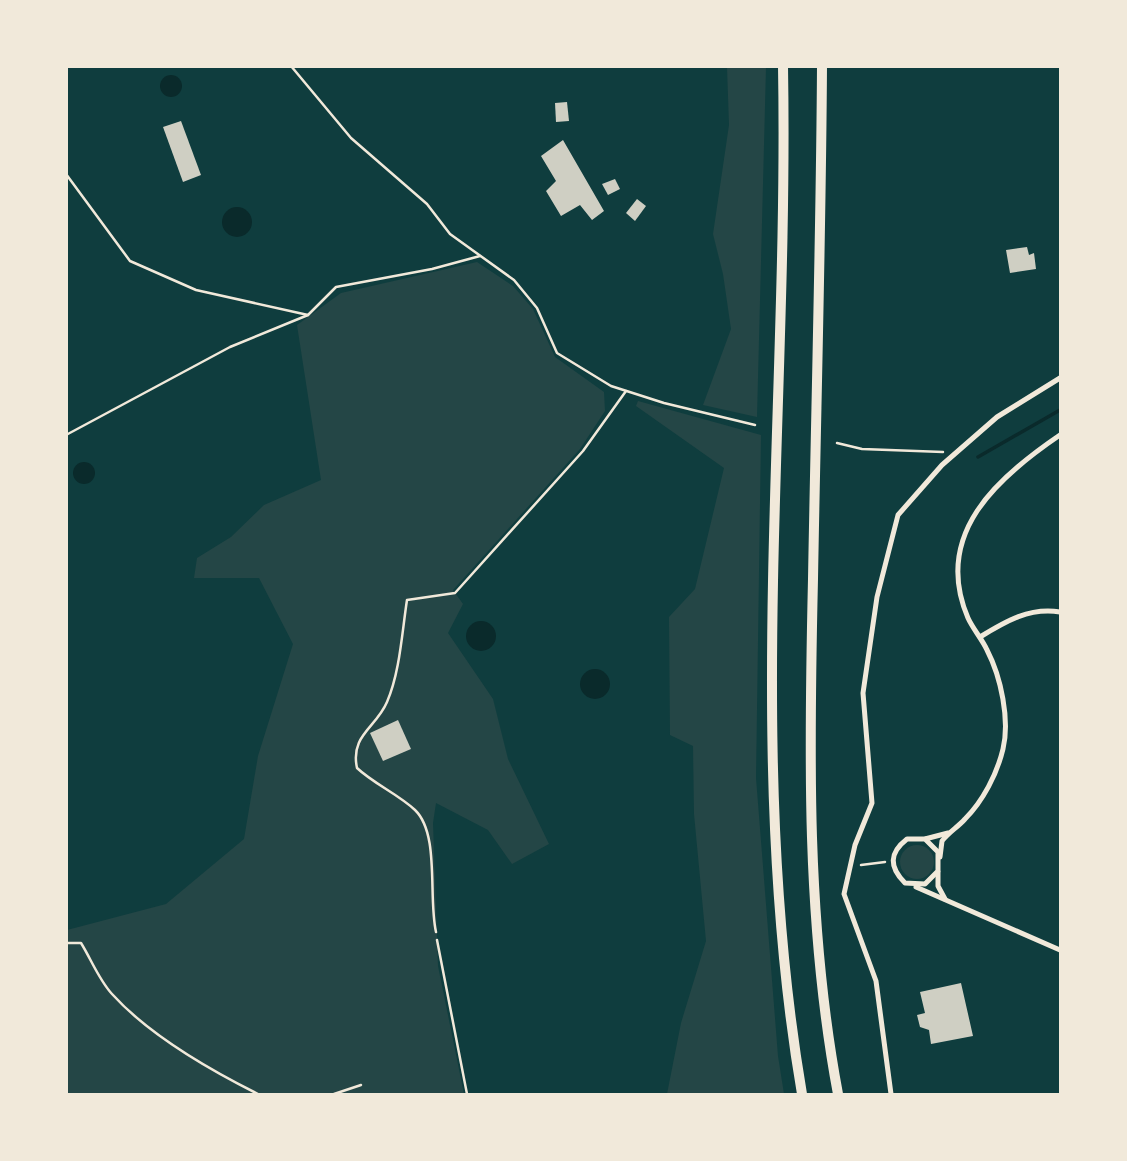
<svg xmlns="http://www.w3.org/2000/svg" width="1127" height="1161" font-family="Commissioner,sans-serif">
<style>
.green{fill:#244646}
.water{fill:#0a2a2b}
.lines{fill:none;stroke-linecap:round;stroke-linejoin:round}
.stream{stroke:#0a2a2b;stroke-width:3.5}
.building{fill:#cfcfc3}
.path{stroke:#f1e9da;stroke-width:2.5}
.service{stroke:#f1e9da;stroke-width:2.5}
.minor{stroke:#f1e9da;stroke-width:5}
.motorway{stroke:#f1e9da;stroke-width:10}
</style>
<rect width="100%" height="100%" fill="#0f3d3e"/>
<!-- green -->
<g class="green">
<path d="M727,67H766L757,417L703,405L731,329L723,274L713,234L729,125Z"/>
<path d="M477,262L513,286L533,309L555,357L604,392L605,411L580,449L453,590L463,604L448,633L493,699L508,759L549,844L512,864L488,830L436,803L433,823L438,966L464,1094H67V930L166,904L244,839L258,756L293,644L259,578H194L197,558L231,537L264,505L321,480L297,325L341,293Z"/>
<path d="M638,401L761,435L756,778L778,1056L784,1094H667L681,1023L706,941L694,814L693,746L670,735L669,617L695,589L724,468L636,406Z"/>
<circle cx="917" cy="862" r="17"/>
</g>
<!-- water -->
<g class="water">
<circle cx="171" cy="86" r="11"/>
<circle cx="237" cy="222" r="15"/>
<circle cx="84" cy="473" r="11"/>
<circle cx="481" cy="636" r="15"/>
<circle cx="595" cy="684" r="15"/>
</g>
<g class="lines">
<!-- stream -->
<path class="stream" d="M978,457L1060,410"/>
</g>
<!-- building -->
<g class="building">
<path d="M567,102L569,121L556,122L555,103Z"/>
<path d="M181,121L201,175L183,182L163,127Z"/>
<path d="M563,140L604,211L592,220L580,205L561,216L546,191L556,181L541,156Z"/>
<path d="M615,179L620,189L608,195L602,184Z"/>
<path d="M637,199L646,206L635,221L626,213Z"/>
<path d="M1027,247L1029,255L1034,253L1036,269L1010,273L1006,250Z"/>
<path d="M398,720L411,749L383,761L370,733Z"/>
<path d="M961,983L973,1036L931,1044L929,1030L920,1027L917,1015L925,1013L920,992Z"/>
</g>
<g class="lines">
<!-- path -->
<g class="path">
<path d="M291,66L351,138L427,204L450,234L514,280L537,308L557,353L611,386L664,403L755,425"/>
<path d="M66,174L130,261L196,290L308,315"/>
<path d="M66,435L230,347L308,315L336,287L432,269L480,256"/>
<path d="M837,443L862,449L943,452"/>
<path d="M861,865L885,862"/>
<path d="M436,932C428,897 440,834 415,810C398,794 374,784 357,768C350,735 376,728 387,702C400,672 402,632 407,600L455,593L583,451L626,391"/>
<path d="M66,943H81C91,959 99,980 112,994C150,1036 208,1069 258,1094"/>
<path d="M334,1094L361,1085"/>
</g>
<!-- service -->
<path class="service" d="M437,940L467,1094"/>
<!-- minor -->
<g class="minor">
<path d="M980,637C1006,621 1030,607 1060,612"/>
<path d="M925,839L938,852V871L925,884L905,883C889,867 889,853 907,839H925L948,833"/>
<path d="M940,857L942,841C949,832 958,827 965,819C983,801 997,774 1003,749C1010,720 1001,677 987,650C982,639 973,629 968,618C932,534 998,477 1060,435"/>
<path d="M938,872V886L945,899"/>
<path d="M916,887L1060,950"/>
<path d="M891,1094L876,981L844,894L855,845L872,803L863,693L877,597L898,515L942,465L997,417L1060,378"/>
</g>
<!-- motorway -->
<g class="motorway">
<path d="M783,66C789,409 744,755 802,1094"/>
<path d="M822,66C821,237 816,408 813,579C809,752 806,924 838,1094"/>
</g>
</g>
<!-- border -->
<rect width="1127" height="1161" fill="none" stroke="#f1e9da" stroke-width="136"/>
</svg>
